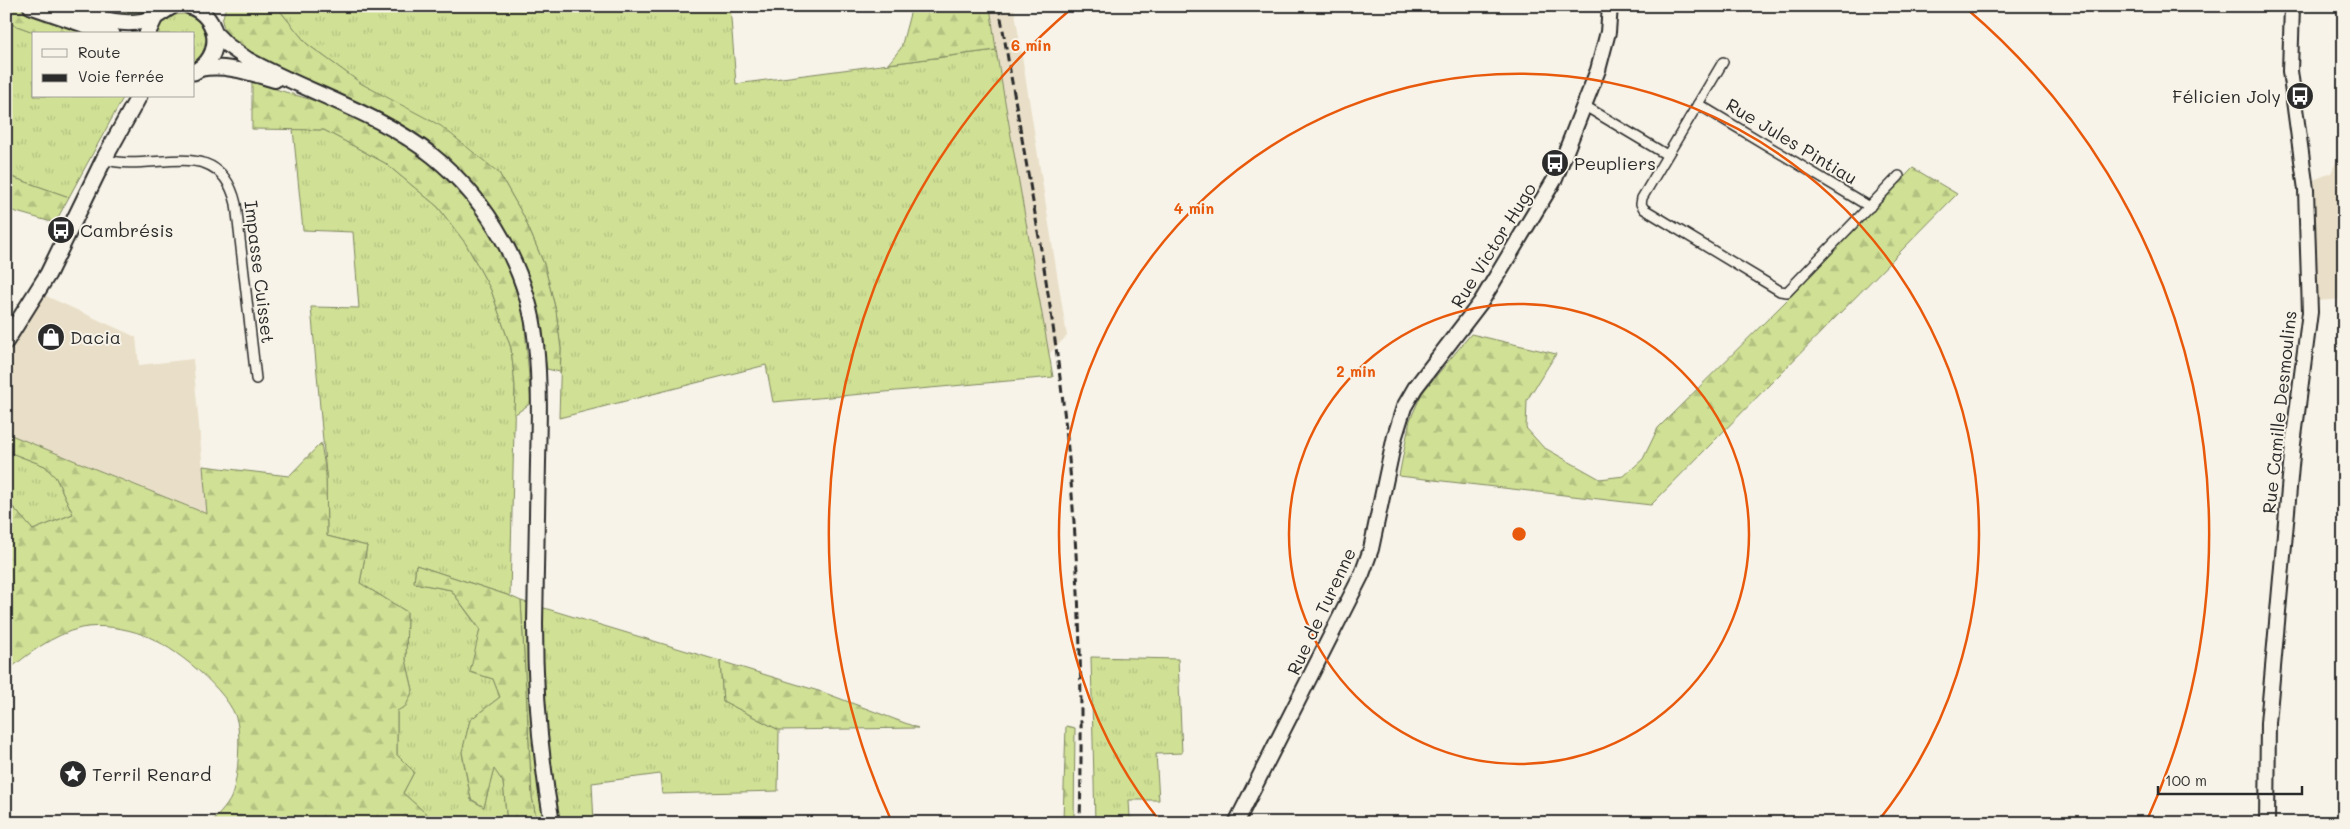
<svg xmlns="http://www.w3.org/2000/svg" width="2350" height="829" viewBox="0 0 2350 829" font-family="Mali,sans-serif">
	<defs>
		<pattern id="grass-tufts" width="24" height="20" patternUnits="userSpaceOnUse" patternTransform="scale(1.25)"><rect width="24" height="20" fill="#d0e195"/><path d="M3 7l-1-3M5 7V3M7 7l1-3M15 17l-1-3M17 17v-4M19 17l1-3" fill="none" stroke="#b3c181"/></pattern>
		<pattern id="forest-firs" width="22" height="20" patternUnits="userSpaceOnUse" patternTransform="scale(1.25)"><rect width="22" height="20" fill="#d0e195"/><path d="M5 1l3.5 6h-7zM16 11l3.5 6h-7z" fill="#b3c181"/></pattern>
	</defs>
	<rect width="100%" height="100%" fill="#f7f3e8"/>
	<filter id="ink" filterUnits="userSpaceOnUse"><feTurbulence type="fractalNoise" baseFrequency=".02" numOctaves="2"/><feDisplacementMap in="SourceGraphic" scale="10" xChannelSelector="R" yChannelSelector="G"/><feConvolveMatrix kernelMatrix="1 2 1 2 8 2 1 2 1" color-interpolation-filters="sRGB"/></filter>
	<g filter="url(#ink)">
		<g fill="#e9dfc8">
			<polygon points="988,6 1014,6 1067,336 1047,356"/>
			<polygon points="2344,146 2344,299 2317,301 2308,182 2331,173"/>
			<polygon points="44,295 136,337 139,365 193,359 207,514 6,433 6,353"/>
		</g>
		<g fill="url(#grass-tufts)" stroke="#7e8660">
			<polygon points="276,6 730,6 736,84 996,50 1053,377 773,402 766,365 559,418 561,349 556,311 544,264 523,215 499,173 362,84 307,44"/>
			<path d="M184 14C208 20 213 47 194 62V34H156C160 21 170 14 184 14Z"/>
			<polygon points="6,22 39,34 34,34 34,96 124,96 69,197 6,175"/>
			<polygon points="293,129 324,130 385,163 438,207 466,244 491,290 511,348 515,386 510,596 416,565 414,583 451,590 480,630 471,672 493,679 500,697 470,720 462,753 471,800 484,807 494,768 503,782 507,823 432,823 432,819 403,793 414,772 397,755 397,711 413,690 406,660 407,612 360,583 367,546 327,536 326,474 311,307 359,308 353,232 303,230"/>
			<polygon points="6,451 45,466 56,478 73,514 33,530 6,499"/>
			<polygon points="521,601 720,661 723,701 779,730 778,791 662,794 660,774 592,783 594,823 537,823 532,797"/>
			<polygon points="1091,657 1178,659 1182,753 1156,754 1159,800 1129,800 1130,818 1185,820 1185,823 1095,823"/>
		</g>
		<g fill="url(#forest-firs)" stroke="#7e8660">
			<polygon points="6,6 16,6 87,34 39,34 6,22"/>
			<polygon points="90,6 159,6 135,14"/>
			<polygon points="226,6 276,6 307,44 362,84 441,126 499,173 523,215 544,264 556,311 561,349 560,372 547,369 537,313 522,261 492,214 427,144 385,117 280,70 239,46 226,35 222,21"/>
			<polygon points="912,6 990,6 996,50 888,64 901,48"/>
			<polygon points="252,82 332,106 386,134 432,163 478,213 507,263 524,315 531,403 514,415 515,386 511,348 491,290 466,244 438,207 385,163 324,130 252,129"/>
			<polygon points="1913,168 1957,194 1651,505 1399,476 1410,420 1422,393 1471,334 1556,354 1527,400 1526,428 1543,447 1600,479 1624,476 1643,459 1658,428 1785,302"/>
			<polygon points="6,175 69,197 55,223 6,209"/>
			<path d="M6 433 207 514 203 466 289 476 321 443 326 474 327 536 367 546 360 583 407 612 406 660 413 690 406 706 397 711V755L414 772 403 793 432 819V823H211C219 814 230 804 233 792 238 776 241 737 237 721 230 691 172 645 144 635 125 628 100 624 81 628 52 635 28 654 6 672V499L33 530 73 514 56 478 45 466 6 451Z"/>
			<polygon points="416,565 510,596 521,601 532,797 537,823 507,823 503,782 494,769 484,807 471,799 462,752 470,720 500,697 493,679 470,672 480,629 451,590 414,583"/>
			<polygon points="720,661 825,693 918,728 779,730 723,701"/>
			<polygon points="1066,726 1075,728 1074,823 1032,823 1063,820"/>
		</g>
		<g fill="none" stroke-linecap="round" stroke-linejoin="round">
			<g stroke="#2b2b2b" stroke-width="12">
				<g id="street">
					<polyline points="1723,62 1642,198 1641,204 1644,209 1780,291 1787,292 1899,176"/>
					<polyline points="1698,104 1870,207"/>
					<polyline points="1585,106 1667,155"/>
					<path d="M104 159C151 175 219 131 236 204L256 379"/>
				</g>
			</g>
			<g stroke="#2b2b2b" stroke-width="18">
				<g id="secondary">
					<path d="M215 33 227 45 247 59C308 93 378 112 433 156 489 201 529 272 536 344 540 383 539 423 538 462 537 516 536 569 535 623 535 690 540 757 552 823"/>
					<path d="M200 69C226 64 250 73 275 80"/>
					<polyline points="1236,823 1362,574 1371,549 1395,436 1404,407 1415,388 1481,302 1555,179 1598,70 1608,32 1610,6"/>
					<polyline points="2267,823 2268,723 2293,444 2310,312 2306,190 2290,71 2292,6"/>
				</g>
			</g>
			<g stroke="#2b2b2b" stroke-width="19">
				<g id="primary">
					<polyline points="31,6 112,34"/>
					<path d="M63 6C92 16 126 31 155 17"/>
					<path d="M190 6C221 17 224 58 194 72"/>
					<polyline points="147,34 155,17 172,6"/>
					<polyline points="6,341 48,274 104,159 139,96"/>
				</g>
			</g>
			<use href="#street" stroke="#f7f3e8" stroke-width="9"/>
			<use href="#secondary" stroke="#f7f3e8" stroke-width="14"/>
			<use href="#primary" stroke="#f7f3e8" stroke-width="15"/>
			<path stroke="#2b2b2b" stroke-width="3" stroke-dasharray="8 4" stroke-linecap="butt" d="M999 6C1024 157 1055 307 1069 459 1080 580 1083 702 1080 823"/>
		</g>
	</g>
	<g fill="none" stroke="#e8590c" stroke-width="2.5">
		<circle cx="1519" cy="534" r="230"/>
		<path d="M1159 820A460 460 0 1 1 1879 820"/>
		<path d="M891 820A690 690 0 0 1 1071 9M1967 9A690 690 0 0 1 2147 820"/>
	</g>
	<defs>
		<g id="bus-disc" transform="scale(1.4375)"><circle r="9.5" fill="#2b2b2b" stroke="#f7f3e8"/><path d="M-5-6H5V4H4V6H2V4H-2V6H-4V4H-5ZM-3.5-4V0h7V-4ZM-3.5 1.2v1.5H-2V1.2ZM2 1.2v1.5H3.5V1.2Z" fill="#fff"/></g>
		<g id="shop-disc" transform="scale(1.4375)"><circle r="9.5" fill="#2b2b2b" stroke="#f7f3e8"/><path d="M-5-2.5h2.3a2.7 3.5 0 0 1 5.4 0H5L5.5 6h-11ZM-1.5-2.5h3a1.5 2.3 0 0 0-3 0Z" fill="#fff"/></g>
		<g id="sight-disc" transform="scale(1.4375)"><circle r="9.5" fill="#2b2b2b" stroke="#f7f3e8"/><path d="M0-6L1.8-2.2L6-1.7L2.9 1.2L3.7 5.4L0 3.3L-3.7 5.4L-2.9 1.2L-6-1.7L-1.8-2.2Z" fill="#fff"/></g>
	</defs>
	<g fill-rule="evenodd">
		<use href="#bus-disc" x="2300" y="96"/>
		<use href="#bus-disc" x="1555" y="163"/>
		<use href="#bus-disc" x="61" y="230"/>
		<use href="#shop-disc" x="51" y="337"/>
		<use href="#sight-disc" x="73" y="774"/>
	</g>
	<g text-anchor="middle" dominant-baseline="central" stroke-width="4" stroke-linejoin="round" paint-order="stroke">
		<g font-size="18" fill="#2b2b2b" stroke="#f7f3e8" text-anchor="start">
			<text x="2281" y="96" text-anchor="end">Félicien Joly</text>
			<text x="1574" y="163">Peupliers</text>
			<text x="80" y="230">Cambrésis</text>
			<text x="70" y="337">Dacia</text>
			<text x="92" y="774">Terril Renard</text>
		</g>
		<g font-size="18" fill="#2b2b2b" stroke="#f7f3e8">
			<text transform="translate(1792 141) rotate(31)">Rue Jules Pintiau</text>
			<text transform="translate(1493 245) rotate(-58)">Rue Victor Hugo</text>
			<text transform="translate(260 272) rotate(83)">Impasse Cuisset</text>
			<text transform="translate(2279 412) rotate(-84)">Rue Camille Desmoulins</text>
			<text transform="translate(1321 611) rotate(-65)">Rue de Turenne</text>
		</g>
	</g>
	<circle cx="1519" cy="534" r="8" fill="#e8590c" stroke="#f7f3e8" stroke-width="2.5"/>
	<g font-size="15" text-anchor="middle" font-weight="bold" fill="#e8590c" stroke="#f7f3e8" stroke-width="4" stroke-linejoin="round" paint-order="stroke">
		<text x="1031" y="51">6 min</text>
		<text x="1194" y="214">4 min</text>
		<text x="1356" y="377">2 min</text>
	</g>
	<rect width="2350" height="829" fill="none" stroke="#f7f3e8" stroke-width="25"/>
	<rect x="12" y="12" width="2325" height="804" fill="none" stroke="#2b2b2b" stroke-width="2" filter="url(#ink)"/>
	<rect x="32" y="32" width="162" height="65" fill="#f7f3e8" stroke="#a5a39c"/>
	<rect x="42" y="49" width="25" height="8" fill="#f7f3e8" stroke="#a5a39c"/>
	<text x="78" y="58" font-size="15" fill="#2b2b2b">Route</text>
	<rect x="42" y="74" width="25" height="8" fill="#2b2b2b" stroke="#a5a39c"/>
	<text x="78" y="82" font-size="15" fill="#2b2b2b">Voie ferrée</text>
	<path d="M2158 786v8h144v-8" fill="none" stroke="#2b2b2b" stroke-width="2.5"/>
	<text x="2165" y="786" font-size="15" fill="#2b2b2b" stroke="#f7f3e8" stroke-width="4" paint-order="stroke">100 m</text>
</svg>
